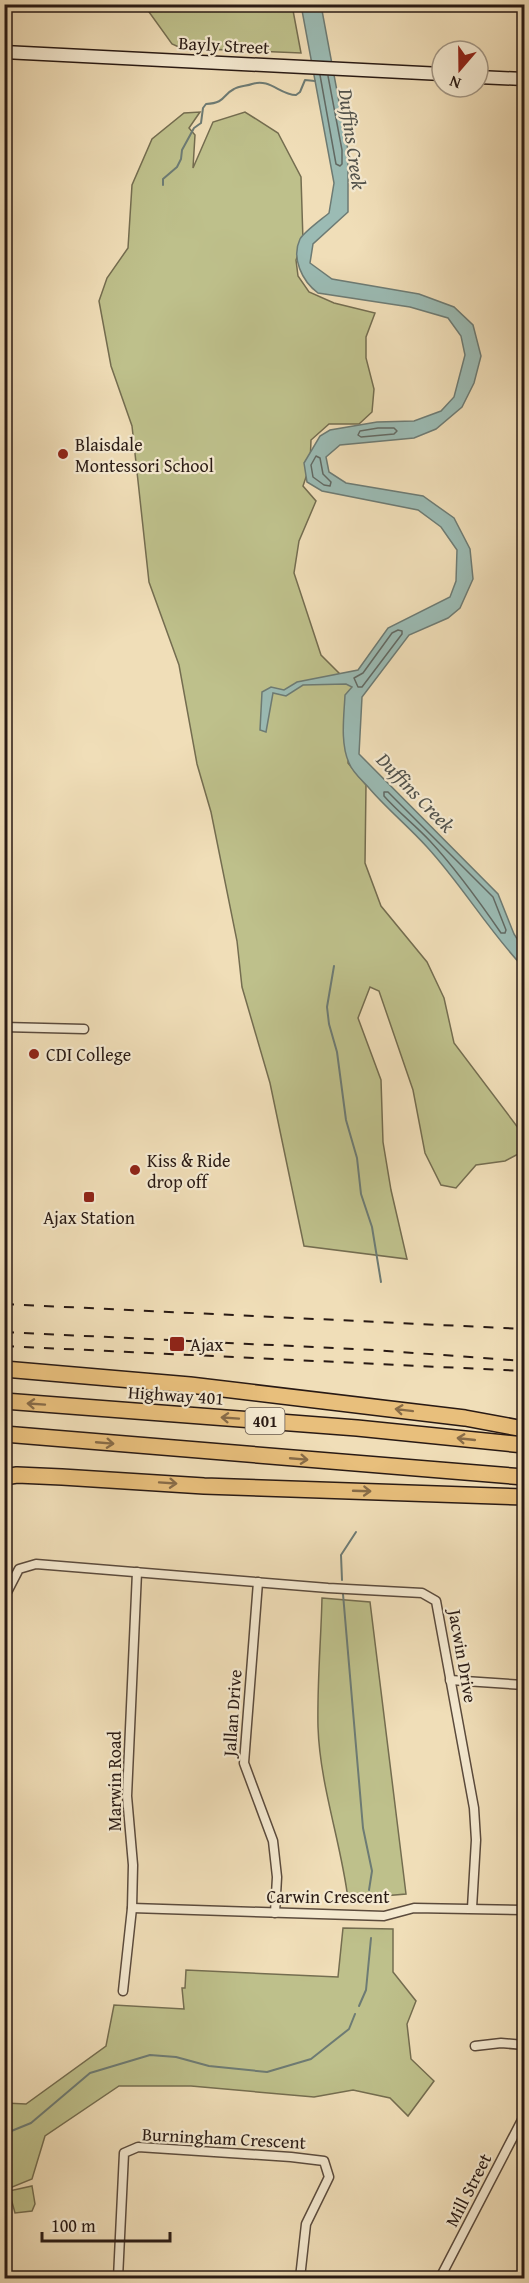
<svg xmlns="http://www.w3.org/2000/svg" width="529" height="2283" viewBox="0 0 529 2283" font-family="'Gentium Book Plus',serif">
	<rect width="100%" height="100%" fill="#f0deb8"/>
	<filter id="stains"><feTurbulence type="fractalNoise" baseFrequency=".00333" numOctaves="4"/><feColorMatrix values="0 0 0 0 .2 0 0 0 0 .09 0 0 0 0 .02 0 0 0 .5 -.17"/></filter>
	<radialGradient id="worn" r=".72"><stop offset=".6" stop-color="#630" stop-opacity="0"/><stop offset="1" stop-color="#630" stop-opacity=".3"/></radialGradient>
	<g fill="#bec08b" stroke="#746d50" stroke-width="1.5">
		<polygon points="144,5 292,5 301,53 181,48 172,44"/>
		<polygon points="200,112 189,128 195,135 193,168 213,122 245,112 278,133 301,177 303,241 296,260 298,276 309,292 334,303 375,313 366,337 366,358 374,389 372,412 359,424 329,424 311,440 310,465 303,486 316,501 299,541 294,573 321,655 354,688 348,763 366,785 365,863 381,906 427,962 444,998 454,1043 522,1133 524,1151 505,1161 476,1165 456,1188 441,1185 425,1153 413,1090 379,991 370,987 358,1018 381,1080 383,1142 391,1190 407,1259 304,1246 270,1083 242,987 237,941 211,812 197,764 179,665 149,582 132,426 111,366 99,301 107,278 128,248 132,185 152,139 184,113"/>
		<path d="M322 1598 370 1602 406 1894 348 1899C341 1842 320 1786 318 1727 317 1684 321 1641 322 1598Z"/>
		<polygon points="343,1928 393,1929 393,1972 416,2001 407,2024 411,2059 434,2081 408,2116 390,2098 353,2090 314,2097 191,2086 119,2086 45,2136 32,2179 5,2190 5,2103 26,2104 106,2046 114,2005 184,2009 182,1988 185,1988 186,1970 338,1977"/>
		<polygon points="32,2186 35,2204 32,2211 15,2213 9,2191"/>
	</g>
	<path fill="#9bbbb4" stroke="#6d7b74" stroke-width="1.5" d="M301 5H321L348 150V212L313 244 310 263 332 279 419 294 454 307 473 325 481 356 474 383 462 407 436 429 414 438 340 445 326 457 329 472 346 483 423 496 454 518 470 549 473 579 460 608 448 618 409 635 362 697 359 754 498 894 514 934 524 950V968C488 930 462 885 427 847 408 826 387 809 369 788 362 780 353 773 349 763 340 743 344 716 345 695L352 687 346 684 303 685 286 696 273 693 266 732 260 730 262 692 271 687 284 690 297 682 358 670 388 628 450 597 456 581 457 550 441 527 418 510 322 491 307 482 304 463 320 436 330 430 377 422 414 421 441 411 454 397 465 355 461 336 448 318 410 307 318 293C302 281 291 258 300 239 304 232 322 219 329 213L334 183Z"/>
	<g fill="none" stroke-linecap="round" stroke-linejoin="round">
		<g stroke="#626a64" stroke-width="1.5">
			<polyline points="320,75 336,164 340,166 342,164 342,150 328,76"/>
			<polygon points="378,428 394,428 397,431 394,434 361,437 358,435 360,431"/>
			<polygon points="316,456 320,458 323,474 331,482 330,486 324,485 313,477 311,465"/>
			<polygon points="398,630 402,631 402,634 362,687 358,687 354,678 363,673 392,633"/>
			<path d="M384 792H388L493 897 506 930 505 933H501C479 901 457 870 430 841 415 825 398 812 384 796Z"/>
		</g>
		<g stroke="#6d7b74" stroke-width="2">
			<path d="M163 185V179L177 167 181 159 182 150 194 128 201 123 203 108 206 104C226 103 222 95 234 89 239 86 247 86 252 84 270 78 280 95 296 95L300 92 305 80 315 81"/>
			<polyline points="334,966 327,1007 329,1024 337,1052 346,1120 357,1158 361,1194 372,1227 381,1282"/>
			<polyline points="342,1580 341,1555 356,1532"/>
			<polyline points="343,1594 363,1828 372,1871 369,1890"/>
			<polyline points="359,2006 366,1990 371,1938"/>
			<polyline points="4,2134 31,2123 90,2073 150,2055 176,2057 209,2066 267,2072 311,2059 349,2029 355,2014"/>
		</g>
		<g stroke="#5b4b3d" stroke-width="11">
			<g id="street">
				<polyline points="4,1027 84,1029"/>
				<polyline points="258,1582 244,1763 273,1841 277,1877 275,1913"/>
				<polyline points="4,1598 19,1569 36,1564 328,1588 422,1593 436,1601 474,1808 476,1840 472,1908"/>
				<polyline points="450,1680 524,1685"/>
				<polyline points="132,1908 384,1916 414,1908 524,1910"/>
				<polyline points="123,1991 132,1908 133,1865 127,1796 137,1572"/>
				<polyline points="475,2046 501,2043 524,2045"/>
				<polyline points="4,2273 7,2278"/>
				<polyline points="118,2278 124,2153 138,2147 291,2157 324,2161 329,2177 306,2224 300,2278"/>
				<polyline points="440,2278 524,2116"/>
			</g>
		</g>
		<g stroke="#291a14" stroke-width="15">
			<g id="secondary">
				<polyline points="4,52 442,74"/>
				<polyline points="478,77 524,79"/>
			</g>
		</g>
		<g stroke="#291a14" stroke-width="18">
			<g id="highway">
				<polyline points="4,1369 190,1385 465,1418 524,1429"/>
				<polyline points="4,1401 357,1428 524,1445"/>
				<polyline points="4,1434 524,1477"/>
				<polyline points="4,1477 17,1475 62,1477 204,1486 524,1497"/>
			</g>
		</g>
		<use href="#street" stroke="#f5ead1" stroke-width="8"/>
		<use href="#secondary" stroke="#f5ead1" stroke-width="12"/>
		<use href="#highway" stroke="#e8bf7c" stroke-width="15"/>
		<g stroke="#291a14" stroke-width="2" stroke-dasharray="10 10" stroke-linecap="butt">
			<polyline points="4,1304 524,1329"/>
			<polyline points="4,1332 374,1350 524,1361"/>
			<polyline points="4,1346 524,1371"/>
		</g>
	</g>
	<defs><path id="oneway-shaft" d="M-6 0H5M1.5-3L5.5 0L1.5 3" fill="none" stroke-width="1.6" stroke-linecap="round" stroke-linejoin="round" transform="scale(1.5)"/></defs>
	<g stroke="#886c48">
		<use href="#oneway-shaft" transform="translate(36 1404) rotate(-176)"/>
		<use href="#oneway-shaft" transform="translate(404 1410) rotate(-173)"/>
		<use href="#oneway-shaft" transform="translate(230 1418) rotate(-176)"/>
		<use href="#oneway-shaft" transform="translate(466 1439) rotate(-174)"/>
		<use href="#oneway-shaft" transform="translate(105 1443) rotate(5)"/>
		<use href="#oneway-shaft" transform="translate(299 1459) rotate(5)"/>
		<use href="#oneway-shaft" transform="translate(168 1483) rotate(4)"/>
		<use href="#oneway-shaft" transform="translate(362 1491) rotate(2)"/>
	</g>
	<g fill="#8f2418" stroke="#f5ead1" stroke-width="2">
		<circle cx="63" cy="454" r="6"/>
		<circle cx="34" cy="1054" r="6"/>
		<circle cx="135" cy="1170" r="6"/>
		<rect x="83" y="1191" width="12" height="12" rx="3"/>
		<rect x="169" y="1336" width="16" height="16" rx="3"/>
	</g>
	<g text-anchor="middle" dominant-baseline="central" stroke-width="4.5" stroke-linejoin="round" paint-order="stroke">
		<rect fill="#f5ead1" stroke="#66584d" stroke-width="1.5" x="245.5" y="1408" width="39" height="26" rx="4.5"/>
		<g font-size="16" font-weight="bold" fill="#291a14">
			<text x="265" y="1421">401</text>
		</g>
		<g font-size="18" fill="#291a14" stroke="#f5ead1">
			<text transform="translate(224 45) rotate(3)">Bayly Street</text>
			<text transform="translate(176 1395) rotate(4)">Highway 401</text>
			<text transform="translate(463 1656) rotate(80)">Jacwin Drive</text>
			<text transform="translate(232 1713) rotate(-86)">Jallan Drive</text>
			<text transform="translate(114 1781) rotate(-90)">Marwin Road</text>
			<text x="328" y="1896">Carwin Crescent</text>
			<text transform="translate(224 2138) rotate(3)">Burningham Crescent</text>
			<text transform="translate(468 2190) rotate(-63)">Mill Street</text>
		</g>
		<g font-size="18" fill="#291a14" stroke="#f5ead1" text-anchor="start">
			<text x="75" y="444">Blaisdale<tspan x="75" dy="21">Montessori School</tspan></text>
			<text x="46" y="1054">CDI College</text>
			<text x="147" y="1160">Kiss &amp; Ride<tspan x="147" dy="21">drop off</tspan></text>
			<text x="89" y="1217" text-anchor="middle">Ajax Station</text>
			<text x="190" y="1344">Ajax</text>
		</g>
		<g font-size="20" font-style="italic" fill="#51524c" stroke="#f5ead1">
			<text transform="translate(353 139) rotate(82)">Duffins Creek</text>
			<text transform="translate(416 792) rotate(46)">Duffins Creek</text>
		</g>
	</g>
	<rect width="529" height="2283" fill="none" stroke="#f0deb8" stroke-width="24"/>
	<rect x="6" y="6" width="517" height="2271" fill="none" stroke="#291a14" stroke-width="3"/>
	<rect x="12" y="12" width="505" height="2259" fill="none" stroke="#291a14" stroke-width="1.5"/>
	<g transform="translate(460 69) rotate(200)"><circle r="28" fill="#f5ead1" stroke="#a39785" stroke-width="1.5"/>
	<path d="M0-4.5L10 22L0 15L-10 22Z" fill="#8f2418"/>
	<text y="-9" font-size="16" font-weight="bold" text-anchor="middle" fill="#291a14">N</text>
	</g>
	<path d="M42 2232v9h128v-9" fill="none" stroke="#291a14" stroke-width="3"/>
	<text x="51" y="2232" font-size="18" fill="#291a14" stroke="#f5ead1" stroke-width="4.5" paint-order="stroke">100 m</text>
	<rect width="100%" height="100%" filter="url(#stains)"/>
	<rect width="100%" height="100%" fill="url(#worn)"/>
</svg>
